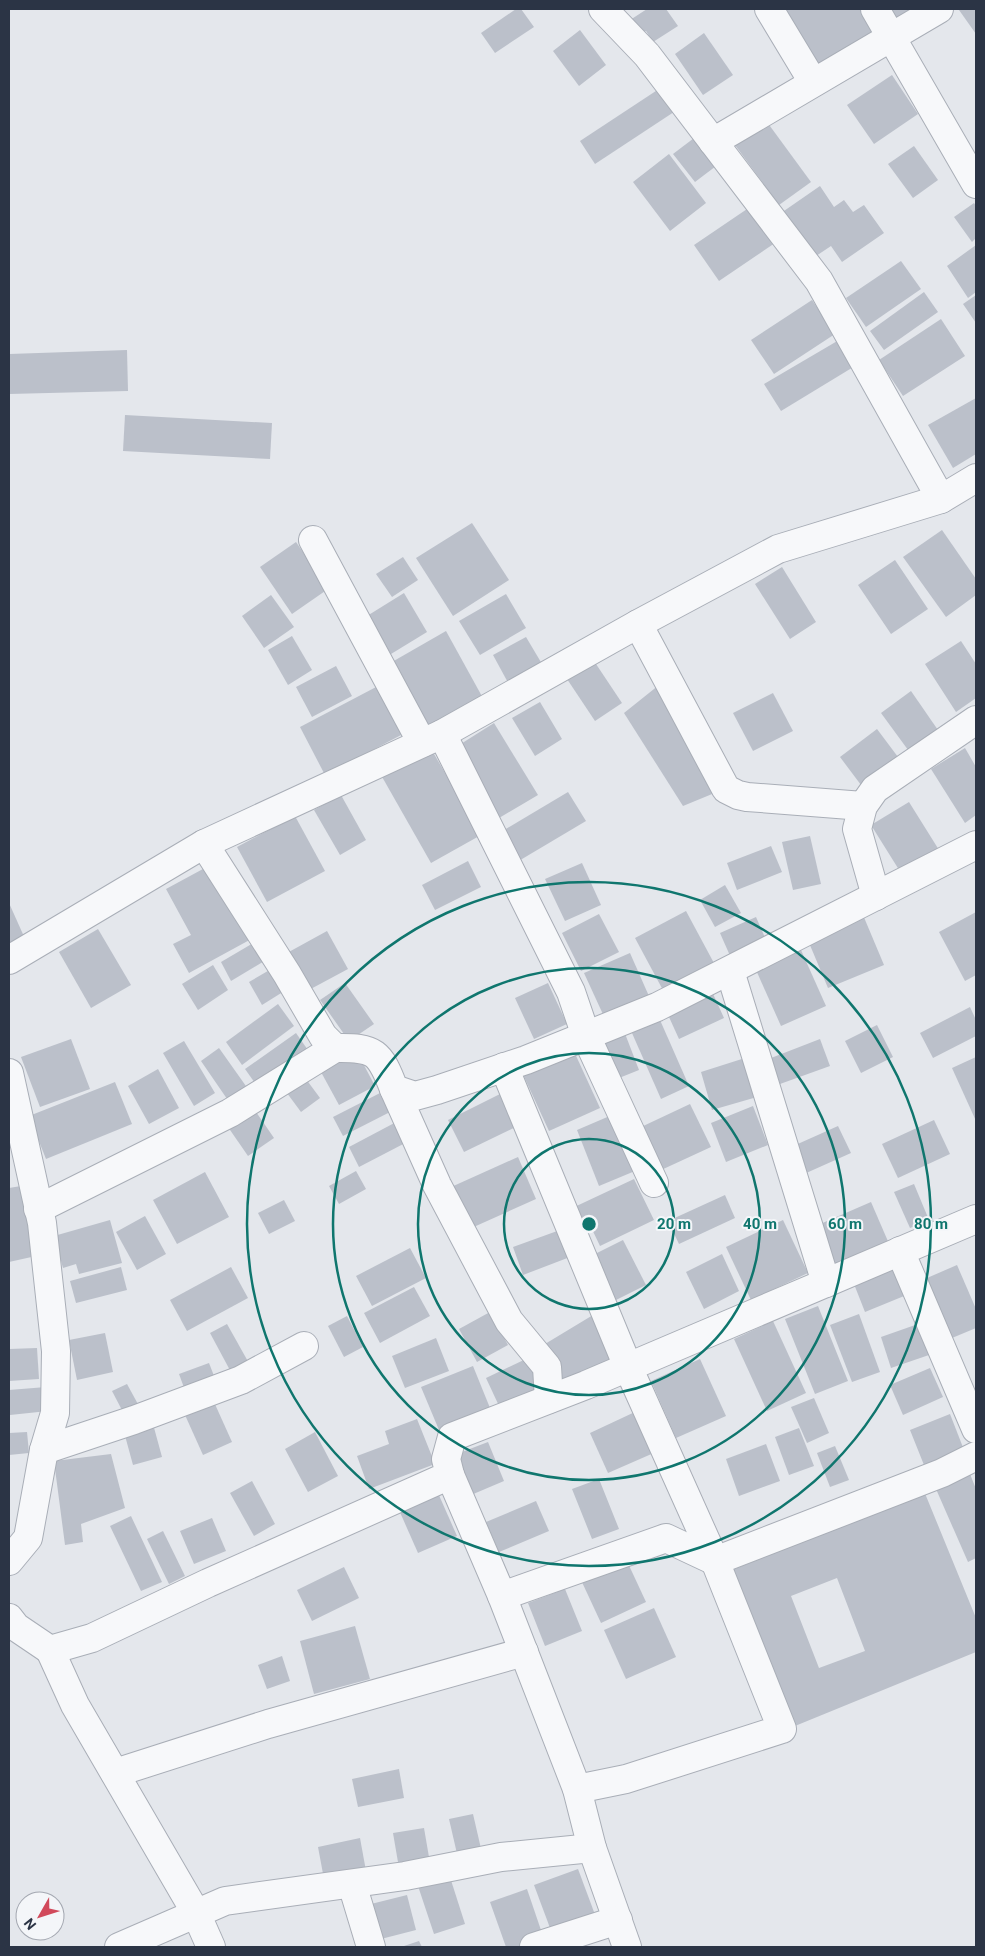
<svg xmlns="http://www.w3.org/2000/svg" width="985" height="1956" viewBox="0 0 985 1956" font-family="Roboto,sans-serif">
	<rect width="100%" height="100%" fill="#e4e7ec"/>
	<g fill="#bbc0ca" fill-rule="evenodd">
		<polygon points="516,9 521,9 534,27 495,53 481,33"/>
		<polygon points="647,9 666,9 678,26 653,42 646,31 641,34 627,22"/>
		<polygon points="777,9 865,9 879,31 815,71"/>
		<polygon points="891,9 933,9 902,28"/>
		<polygon points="960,9 976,9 976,34 959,10"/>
		<polygon points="580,30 606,65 579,86 553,51"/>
		<polygon points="704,33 733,75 703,95 675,54"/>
		<polygon points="892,75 918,114 874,144 847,105"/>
		<polygon points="665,85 680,108 595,164 580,141"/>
		<polygon points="767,122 811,182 779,205 735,145"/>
		<polygon points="698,135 720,163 695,182 673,154"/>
		<polygon points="914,146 938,180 913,198 888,164"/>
		<polygon points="669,154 706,203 670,231 633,182"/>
		<polygon points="820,186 834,207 844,200 853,212 864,205 884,233 842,262 831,246 813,258 781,213"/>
		<polygon points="974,203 976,206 976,238 972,242 954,217"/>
		<polygon points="750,207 775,243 719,281 694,245"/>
		<polygon points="976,245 976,292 968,298 947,266"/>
		<polygon points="901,261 921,289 866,327 846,298"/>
		<polygon points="924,292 938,312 884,350 870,331"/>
		<polygon points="976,295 976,323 963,304"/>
		<polygon points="812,300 835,334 774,374 751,340"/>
		<polygon points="941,319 965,356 903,396 879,360"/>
		<polygon points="839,340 855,366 781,411 764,384"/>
		<polygon points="127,350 128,391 9,394 9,354"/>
		<polygon points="976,398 976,454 953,468 928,425"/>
		<polygon points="125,415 272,423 270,459 123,451"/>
		<polygon points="472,523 509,580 453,616 416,558"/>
		<polygon points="942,530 976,579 976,595 946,617 903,557"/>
		<polygon points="296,542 328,589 292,614 260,567"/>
		<polygon points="403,557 418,580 392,597 376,574"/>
		<polygon points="895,560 928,609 891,634 858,585"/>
		<polygon points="782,567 816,622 790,639 755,584"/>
		<polygon points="404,593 427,632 391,654 367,616"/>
		<polygon points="506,594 526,628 480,655 459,621"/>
		<polygon points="271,595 294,627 264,648 242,616"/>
		<polygon points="446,631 484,700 430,730 392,662"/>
		<polygon points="292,636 312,670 288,685 268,650"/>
		<polygon points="526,637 545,669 511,688 493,655"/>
		<polygon points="961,641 976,664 976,698 956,712 925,664"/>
		<polygon points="594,661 622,703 595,721 567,679"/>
		<polygon points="336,666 352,696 312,717 296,687"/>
		<polygon points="659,685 717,792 683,806 624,713"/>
		<polygon points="378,686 403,734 325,775 300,727"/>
		<polygon points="911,691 940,733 911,754 881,713"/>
		<polygon points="773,693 793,731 753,751 733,713"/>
		<polygon points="540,702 562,739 535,756 512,718"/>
		<polygon points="494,723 538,795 499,818 456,747"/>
		<polygon points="877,729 901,761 864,789 840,757"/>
		<polygon points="430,747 481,835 431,863 381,775"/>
		<polygon points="965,748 976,767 976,815 965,823 931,769"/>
		<polygon points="568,792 586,821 517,862 499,833"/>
		<polygon points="341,795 366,840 340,855 314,810"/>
		<polygon points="909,802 939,850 901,873 871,825"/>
		<polygon points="295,816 325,871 267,902 237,847"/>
		<polygon points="810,836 821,884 793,890 782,842"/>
		<polygon points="771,846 782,872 737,890 727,863"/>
		<polygon points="468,861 481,887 435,910 422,885"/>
		<polygon points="214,863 255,937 189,973 173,944 191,935 166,889"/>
		<polygon points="582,863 601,905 565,921 545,879"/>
		<polygon points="725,885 741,913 715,927 700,900"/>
		<polygon points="9,903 26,941 9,949"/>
		<polygon points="686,911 715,965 664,992 635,938"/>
		<polygon points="976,912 976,975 965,981 939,932"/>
		<polygon points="599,914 619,952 581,971 562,933"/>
		<polygon points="863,915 884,965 828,988 807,938"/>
		<polygon points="756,917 767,942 731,958 720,933"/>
		<polygon points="98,929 131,985 91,1008 59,952"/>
		<polygon points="327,931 348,969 307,991 287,953"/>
		<polygon points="255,942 266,960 231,981 221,962"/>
		<polygon points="801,950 826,1006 781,1026 756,970"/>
		<polygon points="630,953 652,1003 607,1023 584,973"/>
		<polygon points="213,965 228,990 198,1010 182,984"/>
		<polygon points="273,968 286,990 262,1005 249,982"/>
		<polygon points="345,983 374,1024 349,1041 320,1000"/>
		<polygon points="548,983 567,1024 534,1039 515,998"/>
		<polygon points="709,985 724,1018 679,1039 664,1006"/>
		<polygon points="278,1004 294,1026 242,1065 226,1042"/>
		<polygon points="970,1007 976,1020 976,1036 933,1058 920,1033"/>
		<polygon points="660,1020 689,1086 661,1099 632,1033"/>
		<polygon points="877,1025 893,1057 861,1073 845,1041"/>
		<polygon points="624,1031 639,1070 614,1080 598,1041"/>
		<polygon points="296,1033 310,1053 260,1090 245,1069"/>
		<polygon points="71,1039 90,1089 40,1107 21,1057"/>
		<polygon points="820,1039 830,1066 780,1084 771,1058"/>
		<polygon points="184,1041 215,1093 194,1106 163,1053"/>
		<polygon points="572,1047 600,1108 549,1131 521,1070"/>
		<polygon points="219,1048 253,1096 234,1109 201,1061"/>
		<polygon points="357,1052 375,1086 339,1105 321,1072"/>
		<polygon points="976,1057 976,1121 952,1068"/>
		<polygon points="745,1058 757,1097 712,1110 701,1072"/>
		<polygon points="158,1069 179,1108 149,1124 128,1086"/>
		<polygon points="303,1075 320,1098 301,1112 284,1089"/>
		<polygon points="115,1082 132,1124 46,1159 29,1116"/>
		<polygon points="382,1092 392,1111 343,1136 333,1117"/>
		<polygon points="504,1092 520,1125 464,1152 448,1120"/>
		<polygon points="690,1104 711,1147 659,1171 639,1128"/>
		<polygon points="753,1106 768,1145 726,1162 711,1123"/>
		<polygon points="254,1109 274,1138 248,1156 228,1127"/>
		<polygon points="612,1115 635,1171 599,1186 577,1130"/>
		<polygon points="400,1120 411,1140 359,1167 349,1147"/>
		<polygon points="934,1120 950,1154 898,1178 882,1144"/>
		<polygon points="838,1126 851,1153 804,1174 791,1147"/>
		<polygon points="518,1157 536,1199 467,1230 449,1188"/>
		<polygon points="356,1171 366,1189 339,1204 329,1186"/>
		<polygon points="205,1172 229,1217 177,1244 153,1200"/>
		<polygon points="634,1179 654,1220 600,1246 590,1225 578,1231 568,1210"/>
		<polygon points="914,1184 929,1220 910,1228 894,1192"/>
		<polygon points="21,1186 36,1256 9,1262 9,1188"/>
		<polygon points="725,1195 735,1218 679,1244 668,1221"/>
		<polygon points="284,1200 295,1221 269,1234 258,1213"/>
		<polygon points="871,1202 890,1246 829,1271 811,1228"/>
		<polygon points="145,1216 166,1254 137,1270 116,1232"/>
		<polygon points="110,1220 122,1263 79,1274 76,1264 63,1268 54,1236"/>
		<polygon points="783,1220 808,1273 751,1300 726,1247"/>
		<polygon points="560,1230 570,1257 523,1275 513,1247"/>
		<polygon points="623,1240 646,1285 612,1302 589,1257"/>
		<polygon points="410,1248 426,1278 372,1306 356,1276"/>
		<polygon points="722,1254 739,1291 704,1309 686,1272"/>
		<polygon points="896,1262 909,1294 865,1312 852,1279"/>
		<polygon points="957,1265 976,1309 976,1328 952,1338 927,1278"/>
		<polygon points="121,1267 127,1290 76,1303 70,1281"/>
		<polygon points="231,1267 248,1298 187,1331 170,1300"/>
		<polygon points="414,1287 430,1316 380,1343 364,1313"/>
		<polygon points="818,1306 848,1381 815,1394 785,1319"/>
		<polygon points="490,1312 508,1345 477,1362 459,1329"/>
		<polygon points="859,1314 880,1372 852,1382 830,1325"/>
		<polygon points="593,1315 601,1338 617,1361 565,1388 545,1344"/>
		<polygon points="347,1316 363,1347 344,1357 328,1326"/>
		<polygon points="773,1321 806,1393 767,1411 734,1339"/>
		<polygon points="227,1324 250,1365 232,1374 210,1333"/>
		<polygon points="918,1324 929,1355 891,1368 881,1337"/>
		<polygon points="105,1333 113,1372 77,1380 69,1340"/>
		<polygon points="436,1338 449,1371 405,1388 392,1356"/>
		<polygon points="37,1348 39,1379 9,1381 9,1349"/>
		<polygon points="528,1358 542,1389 500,1408 486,1378"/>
		<polygon points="700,1359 726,1416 676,1438 651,1381"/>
		<polygon points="209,1363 216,1381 186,1393 179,1374"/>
		<polygon points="473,1366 490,1408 439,1430 421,1387"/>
		<polygon points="930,1368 943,1397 903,1415 890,1385"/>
		<polygon points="127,1384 139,1406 124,1414 112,1391"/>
		<polygon points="46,1387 48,1411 10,1415 9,1390"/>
		<polygon points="814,1398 829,1433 807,1443 791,1407"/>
		<polygon points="214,1402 232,1442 203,1455 185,1415"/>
		<polygon points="637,1411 656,1452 608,1473 590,1433"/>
		<polygon points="950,1414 964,1450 924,1465 910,1430"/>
		<polygon points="417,1419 435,1464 369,1489 357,1456 389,1444 385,1431"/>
		<polygon points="153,1424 162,1457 133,1465 124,1432"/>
		<polygon points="799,1428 814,1466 789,1475 775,1437"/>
		<polygon points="27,1432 29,1453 9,1455 9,1433"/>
		<polygon points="315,1432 338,1476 308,1492 285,1449"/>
		<polygon points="488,1442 504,1481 471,1495 454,1455"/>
		<polygon points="766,1444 780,1481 739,1496 726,1459"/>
		<polygon points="835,1446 849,1480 830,1487 817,1453"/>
		<polygon points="111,1454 125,1508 81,1524 83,1542 65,1545 54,1461"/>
		<polygon points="970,1474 976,1489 976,1558 968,1562 936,1489"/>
		<polygon points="599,1479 619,1529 592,1539 572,1489"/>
		<polygon points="252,1481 275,1524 254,1536 230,1493"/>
		<path d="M924 1491 976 1618V1652L795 1726 730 1571ZM837 1578 865 1651 819 1668 791 1596Z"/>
		<polygon points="438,1493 457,1536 418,1553 399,1510"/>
		<polygon points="536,1501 549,1531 499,1552 486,1522"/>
		<polygon points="131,1516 162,1582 141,1591 110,1526"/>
		<polygon points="212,1518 226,1551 194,1564 180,1531"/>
		<polygon points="163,1531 185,1576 169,1584 147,1539"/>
		<polygon points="626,1559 646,1602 601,1623 581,1580"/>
		<polygon points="344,1567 359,1598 312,1621 297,1590"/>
		<polygon points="565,1589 582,1631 545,1646 528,1603"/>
		<polygon points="654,1608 676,1657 626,1679 604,1630"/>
		<polygon points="355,1626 370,1679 314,1694 300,1641"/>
		<polygon points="282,1656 290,1681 267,1689 258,1665"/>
		<polygon points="399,1769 404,1798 358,1807 352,1779"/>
		<polygon points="473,1814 482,1853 458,1858 449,1819"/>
		<polygon points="424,1828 430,1863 399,1868 393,1833"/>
		<polygon points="360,1838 366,1871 324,1879 318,1847"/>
		<polygon points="578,1869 597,1920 553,1936 534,1885"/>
		<polygon points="449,1874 465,1924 434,1934 417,1883"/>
		<polygon points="527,1889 544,1939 518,1947 506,1947 490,1902"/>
		<polygon points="407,1895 416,1930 381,1939 371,1904"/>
		<polygon points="419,1941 422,1947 401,1947"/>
	</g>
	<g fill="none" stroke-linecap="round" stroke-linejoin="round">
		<g stroke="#a9aeb7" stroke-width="30">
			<g id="minor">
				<polyline points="603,9 647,55 819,281 941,499"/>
				<polyline points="769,9 813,82"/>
				<polyline points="875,9 976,184"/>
				<polyline points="713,142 939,9"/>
				<polyline points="313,540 422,743"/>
				<polyline points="638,624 726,789 738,795 747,797 863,806"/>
				<polyline points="442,734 571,992 586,1036 654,1183"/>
				<path d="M204 844 287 974 323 1036 335 1048C375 1047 380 1052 394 1089L415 1096 437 1090 526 1060 657 1007 976 845"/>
				<polyline points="876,896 857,829 863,806 875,789 976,720"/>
				<polyline points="9,960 204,844 442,734 638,624 778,549 941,499 976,478"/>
				<polyline points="730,971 826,1283"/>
				<polyline points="504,1067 628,1367 715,1561 782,1729 626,1779 577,1789"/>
				<polyline points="9,1073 42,1223 56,1351 55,1413 44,1450 28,1538 9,1561"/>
				<polyline points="394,1089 437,1185 509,1321 547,1367 549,1399"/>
				<polyline points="38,1209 230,1113 335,1048"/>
				<polyline points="900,1251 976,1429"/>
				<polyline points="44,1450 134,1420 241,1380 304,1346"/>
				<polyline points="450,1475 502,1596 577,1789 592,1848 627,1947"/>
				<polyline points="502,1596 666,1538 715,1561 942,1473 976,1456"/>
				<polyline points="9,1618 16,1627 50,1650 92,1638 208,1583 450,1475 446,1459 452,1437 586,1385 976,1219"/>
				<polyline points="50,1650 75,1705 196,1913 211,1947"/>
				<polyline points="115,1773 268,1724 524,1652"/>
				<polyline points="352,1884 371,1947"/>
				<polyline points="119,1947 225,1901 405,1876 501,1857 592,1848"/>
				<polyline points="534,1947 618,1920"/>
			</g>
		</g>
		<use href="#minor" stroke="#f7f8fa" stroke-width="28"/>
	</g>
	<g fill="none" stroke="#0f766e" stroke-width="2.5">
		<circle cx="589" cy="1224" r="85"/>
		<circle cx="589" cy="1224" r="171"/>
		<circle cx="589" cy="1224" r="256"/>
		<circle cx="589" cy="1224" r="342"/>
	</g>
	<circle cx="589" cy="1224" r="8" fill="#0f766e" stroke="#f4f6f9" stroke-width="2.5"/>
	<g font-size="15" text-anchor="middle" font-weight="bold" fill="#0f766e" stroke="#f4f6f9" stroke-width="4" stroke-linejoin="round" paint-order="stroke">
		<text x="674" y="1229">20 m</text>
		<text x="760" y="1229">40 m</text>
		<text x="845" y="1229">60 m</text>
		<text x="931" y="1229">80 m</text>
	</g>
	<rect width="985" height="1956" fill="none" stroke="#2b3445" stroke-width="20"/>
	<g transform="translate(40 1916) rotate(231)"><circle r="24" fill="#f4f6f9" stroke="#a4a8b1"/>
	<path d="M0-4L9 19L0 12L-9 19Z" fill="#d1495b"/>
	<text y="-8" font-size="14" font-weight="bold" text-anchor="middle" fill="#2b3445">N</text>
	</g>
</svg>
